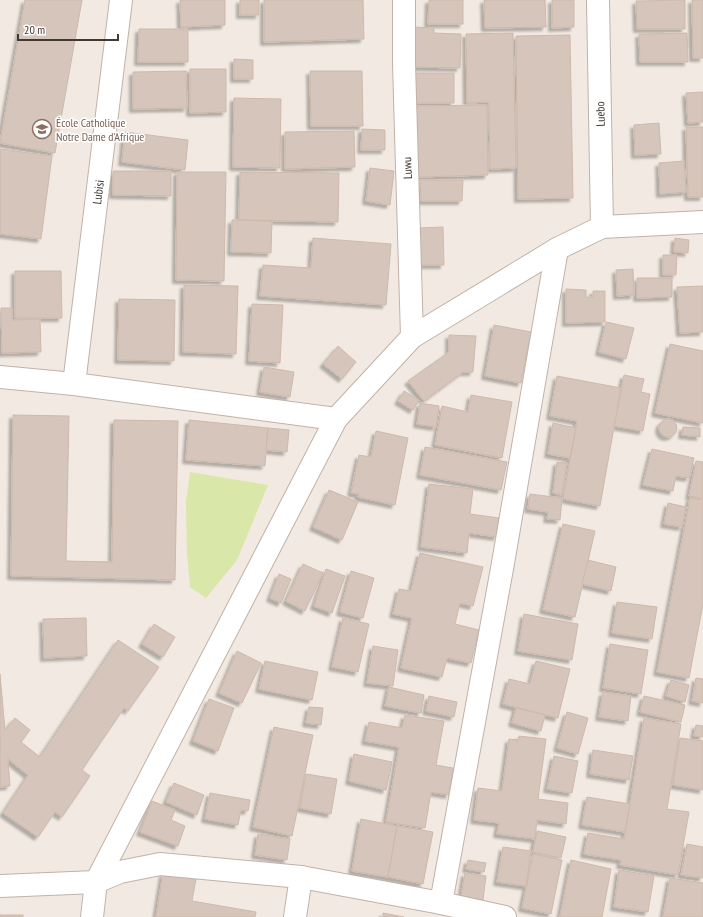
<svg xmlns="http://www.w3.org/2000/svg" width="703" height="917" viewBox="0 0 703 917" font-family="'PT Sans Narrow',sans-serif">
	<defs>
		<filter id="shadow"><feDropShadow dx="-3.5" dy="3.5" stdDeviation="1" flood-color="#0004"/></filter>
	</defs>
	<rect width="100%" height="100%" fill="#f2eae2"/>
	<polygon fill="#d9e7a9" points="190,472 268,485 237,560 206,598 190,587 187,553 186,502"/>
	<g fill="#d6c5ba" stroke="#ceb9ab" filter="url(#shadow)">
		<polygon points="25,0 82,0 55,153 0,143"/>
		<polygon points="180,0 225,0 225,25 181,27"/>
		<rect x="240" y="0" width="19" height="15"/>
		<polygon points="264,0 363,0 364,39 264,42"/>
		<polygon points="429,0 463,0 463,24 428,24"/>
		<polygon points="484,0 545,0 546,27 485,28"/>
		<polygon points="552,0 574,0 574,27 552,28"/>
		<polygon points="685,0 685,29 637,29 636,1"/>
		<polygon points="692,0 703,0 703,58 693,58"/>
		<polygon points="414,27 434,28 434,33 461,34 460,68 414,67"/>
		<polygon points="139,29 188,29 188,62 138,62"/>
		<polygon points="513,33 516,168 490,169 489,102 467,103 466,34"/>
		<polygon points="687,33 688,62 640,62 639,34"/>
		<polygon points="570,35 573,198 518,199 516,36"/>
		<polygon points="234,59 253,60 253,79 234,79"/>
		<polygon points="190,69 226,69 226,112 190,113"/>
		<polygon points="186,71 187,108 133,109 133,72"/>
		<polygon points="310,71 362,71 363,126 311,126"/>
		<rect x="415" y="73" width="39" height="30"/>
		<polygon points="703,92 703,122 688,123 686,93"/>
		<polygon points="234,98 281,99 280,168 233,167"/>
		<polygon points="487,105 488,175 417,177 416,106"/>
		<polygon points="659,123 661,154 635,155 634,125"/>
		<polygon points="686,127 703,127 703,197 688,197"/>
		<polygon points="362,129 385,130 385,150 361,150"/>
		<polygon points="354,131 355,167 285,169 285,132"/>
		<polygon points="125,132 188,140 185,170 122,162"/>
		<polygon points="0,149 52,156 41,239 0,234"/>
		<polygon points="684,161 686,192 660,194 659,163"/>
		<polygon points="370,168 394,171 390,205 366,201"/>
		<polygon points="113,171 171,171 171,196 113,195"/>
		<polygon points="177,172 226,172 224,281 176,280"/>
		<polygon points="240,172 339,173 338,222 239,220"/>
		<polygon points="420,180 463,180 462,201 421,201"/>
		<polygon points="232,220 272,221 271,253 231,252"/>
		<polygon points="443,227 444,265 421,265 419,228"/>
		<polygon points="313,238 391,244 386,305 260,296 263,265 311,268"/>
		<polygon points="675,238 689,240 688,253 674,252"/>
		<polygon points="663,255 677,255 676,275 663,275"/>
		<polygon points="633,269 634,295 617,296 616,270"/>
		<polygon points="15,271 61,271 62,318 15,318"/>
		<polygon points="637,278 672,278 672,297 637,298"/>
		<polygon points="184,285 238,286 236,354 183,352"/>
		<polygon points="703,286 703,332 680,333 677,287"/>
		<polygon points="566,289 586,290 586,297 593,297 593,291 605,291 605,322 566,323"/>
		<polygon points="119,299 175,300 174,361 118,360"/>
		<polygon points="252,304 283,305 280,363 249,361"/>
		<polygon points="1,308 12,308 12,320 40,319 41,352 2,353"/>
		<polygon points="606,322 634,328 626,359 599,352"/>
		<polygon points="494,325 531,332 521,383 485,376"/>
		<polygon points="449,335 476,336 473,372 463,372 424,401 408,381 449,352"/>
		<polygon points="670,344 703,351 703,423 655,413"/>
		<polygon points="338,346 356,362 342,379 323,364"/>
		<polygon points="264,367 294,372 290,397 260,392"/>
		<polygon points="624,375 644,379 641,392 650,394 643,431 614,426"/>
		<polygon points="557,376 621,388 600,506 563,499 577,421 550,416"/>
		<polygon points="404,391 419,400 413,410 398,401"/>
		<polygon points="471,395 512,402 502,458 435,445 442,406 468,412"/>
		<polygon points="420,403 439,406 436,427 417,424"/>
		<polygon points="13,415 69,416 66,561 112,562 114,420 178,421 175,580 11,576"/>
		<circle cx="668" cy="428" r="9"/>
		<polygon points="189,420 268,428 265,466 186,460"/>
		<polygon points="553,423 576,428 570,458 548,454"/>
		<polygon points="683,427 700,428 700,437 682,435"/>
		<polygon points="268,428 289,430 287,452 266,450"/>
		<polygon points="376,431 408,438 395,505 358,497 359,494 351,493 359,455 371,457"/>
		<polygon points="425,447 507,462 501,490 420,475"/>
		<polygon points="652,449 694,458 689,478 676,476 673,491 643,485"/>
		<polygon points="696,461 703,462 703,499 689,496"/>
		<polygon points="557,462 567,463 562,495 553,493"/>
		<polygon points="429,484 473,489 470,514 499,518 497,537 469,533 467,553 421,547"/>
		<polygon points="329,490 358,502 342,540 313,527"/>
		<polygon points="530,494 562,498 560,520 547,519 548,512 528,509"/>
		<polygon points="690,498 703,500 703,604 689,678 657,672"/>
		<polygon points="668,503 686,507 682,527 664,524"/>
		<polygon points="563,524 595,531 575,617 543,610"/>
		<polygon points="420,553 483,567 473,606 460,603 455,624 479,630 471,663 447,658 442,677 401,668 412,618 393,614 399,589 411,591"/>
		<polygon points="588,560 616,567 611,591 582,584"/>
		<polygon points="303,564 323,573 305,611 286,601"/>
		<polygon points="326,569 345,576 332,613 314,606"/>
		<polygon points="351,571 374,578 363,618 340,612"/>
		<polygon points="279,574 291,579 281,603 270,598"/>
		<polygon points="617,602 657,607 652,639 612,633"/>
		<polygon points="524,614 578,624 572,660 518,651"/>
		<polygon points="86,618 87,656 44,658 43,619"/>
		<polygon points="343,618 369,624 358,672 332,667"/>
		<polygon points="154,624 175,637 163,657 142,644"/>
		<polygon points="118,640 159,667 128,711 124,708 82,770 90,776 62,817 55,812 38,837 3,813 28,775 8,759 10,786 0,787 0,674 5,730 15,718 30,730 21,742 40,757"/>
		<polygon points="610,644 648,650 641,694 603,688"/>
		<polygon points="373,646 398,650 393,686 367,683"/>
		<polygon points="237,651 261,663 242,703 219,693"/>
		<polygon points="265,661 318,672 312,700 259,689"/>
		<polygon points="536,661 570,669 558,718 503,704 509,679 530,684"/>
		<polygon points="696,678 703,679 703,703 692,701"/>
		<polygon points="671,680 689,685 685,702 666,696"/>
		<polygon points="389,687 424,695 421,713 385,706"/>
		<polygon points="603,692 631,696 628,721 599,717"/>
		<polygon points="429,696 457,702 454,717 426,711"/>
		<polygon points="644,696 685,705 681,722 640,712"/>
		<polygon points="209,699 234,708 218,751 193,741"/>
		<polygon points="309,707 323,708 321,725 306,723"/>
		<polygon points="516,708 545,715 541,731 512,723"/>
		<polygon points="567,712 588,718 578,754 557,748"/>
		<polygon points="405,715 444,721 436,765 453,768 449,795 431,792 425,828 386,822 399,747 365,741 369,722 402,728"/>
		<polygon points="644,718 681,724 667,809 689,812 678,875 620,865 621,860 584,854 588,833 624,839"/>
		<polygon points="696,725 703,726 703,737 694,736"/>
		<polygon points="274,727 313,735 292,836 253,827"/>
		<polygon points="519,736 546,739 538,799 568,803 566,824 537,820 535,839 497,834 499,823 474,820 478,788 502,791 509,739 518,740"/>
		<polygon points="680,738 703,741 703,790 673,785"/>
		<polygon points="593,750 633,756 629,780 590,774"/>
		<polygon points="354,754 392,762 386,790 349,781"/>
		<polygon points="554,756 578,761 572,793 547,789"/>
		<polygon points="306,774 337,779 331,814 300,808"/>
		<polygon points="174,783 204,795 197,815 166,802"/>
		<polygon points="210,793 250,800 248,811 241,810 238,825 205,819"/>
		<polygon points="587,797 630,804 625,832 582,825"/>
		<polygon points="152,801 175,810 171,820 185,826 178,846 140,832"/>
		<polygon points="361,819 397,826 388,877 352,871"/>
		<polygon points="397,826 433,832 423,884 388,877"/>
		<polygon points="537,831 566,837 561,858 533,852"/>
		<polygon points="258,834 290,839 287,860 255,855"/>
		<polygon points="687,844 703,847 703,878 681,875"/>
		<polygon points="503,847 531,851 526,886 497,882"/>
		<polygon points="533,854 562,860 551,914 522,908"/>
		<polygon points="468,860 486,863 484,872 466,869"/>
		<polygon points="571,860 611,869 602,917 560,917"/>
		<polygon points="619,870 654,876 648,912 614,907"/>
		<polygon points="163,873 196,879 192,901 256,912 255,917 156,917"/>
		<polygon points="465,873 486,876 483,900 461,897"/>
		<polygon points="670,878 703,883 703,917 663,917"/>
		<polygon points="383,913 404,917 383,917"/>
		<rect x="0" y="915" width="23" height="2"/>
	</g>
	<g fill="none" stroke-linecap="round" stroke-linejoin="round">
		<g stroke="#c0b2a8" stroke-width="24">
			<g id="street">
				<polyline points="404,0 404,64 412,337"/>
				<polyline points="598,0 602,227"/>
				<polyline points="0,377 74,384 336,419"/>
				<polyline points="74,384 121,0"/>
				<polyline points="0,886 96,882 120,872 160,864 301,877 441,903 505,917"/>
				<polyline points="441,903 503,563 557,249"/>
				<polyline points="92,917 96,882 336,419 412,337 557,249 602,227 703,222"/>
				<polyline points="295,917 301,877"/>
			</g>
		</g>
		<use href="#street" stroke="#fff" stroke-width="22"/>
	</g>
	<defs>
		<g id="school-ring" transform="scale(1)"><circle r="9.5" fill="#fff" stroke="#8d6e63" stroke-width="1.5"/><path d="M0-5L7-2L0 1L-7-2ZM-4 1L0 2.5L4 1V4Q0 6-4 4Z" fill="#8d6e63"/></g>
	</defs>
	<g fill-rule="evenodd">
		<use href="#school-ring" x="42" y="129"/>
	</g>
	<g text-anchor="middle" dominant-baseline="central" stroke-width="3" stroke-linejoin="round" paint-order="stroke">
		<g font-size="12" fill="#433933" stroke="#fff">
			<text transform="translate(600 114) rotate(-91)">Luebo</text>
			<text transform="translate(407 168) rotate(-92)">Luwu</text>
			<text transform="translate(98 192) rotate(-83)">Lubisi</text>
		</g>
		<g font-size="12" fill="#785e54" stroke="#fff" text-anchor="start">
			<text x="56" y="122">École Catholique<tspan x="56" dy="14">Notre Dame d'Afrique</tspan></text>
		</g>
	</g>
	<path d="M18 34v6h100v-6" fill="none" stroke="#433933" stroke-width="2"/>
	<text x="24" y="34" font-size="12" fill="#433933" stroke="#ffffff" stroke-width="3" paint-order="stroke">20 m</text>
</svg>
